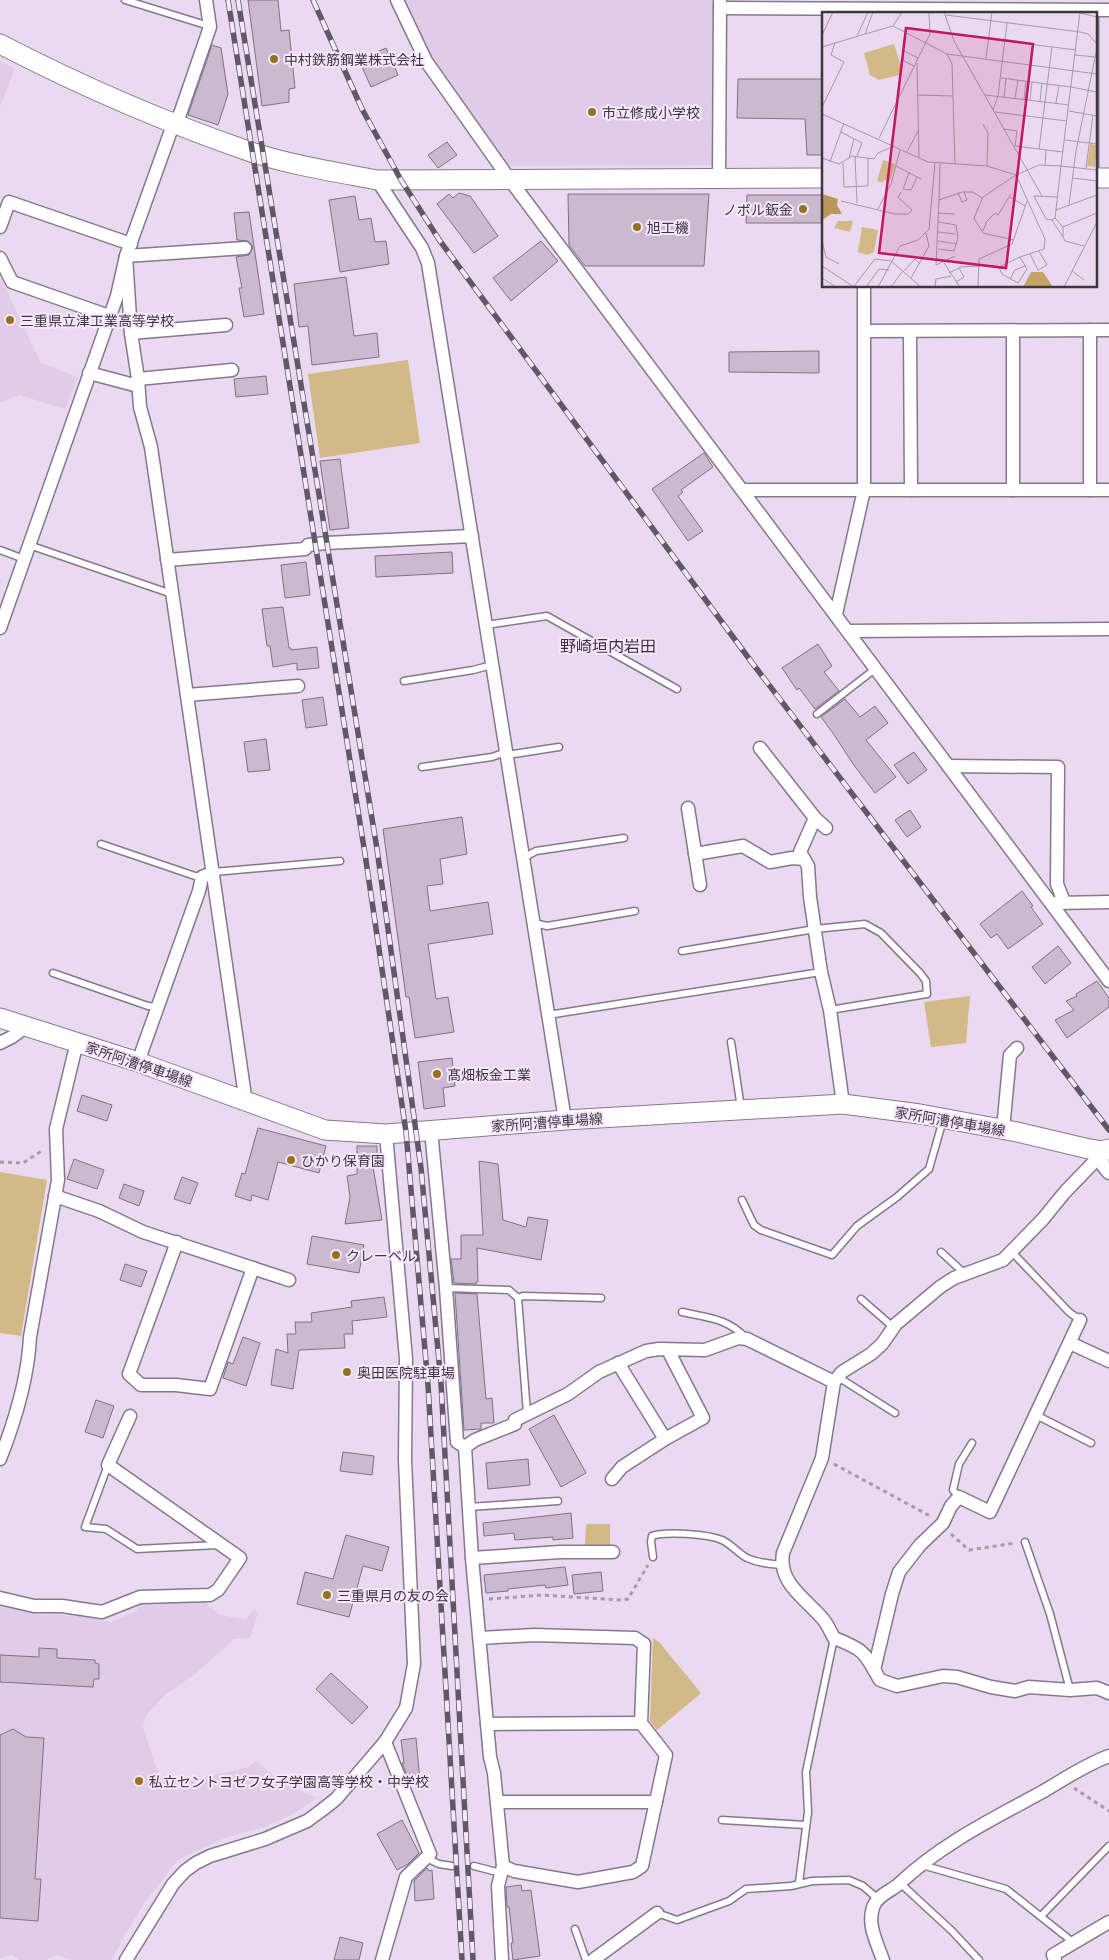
<svg xmlns="http://www.w3.org/2000/svg" width="1109" height="1960" viewBox="0 0 1109 1960" font-family="Lato,'Noto Sans JP',sans-serif">
	<rect width="100%" height="100%" fill="#e9daf1"/>
	<g fill="#e0cce9">
		<polygon points="402,0 715,0 715,165 507,166 431,59"/>
		<polygon points="0,61 15,69 0,107"/>
		<polygon points="0,277 41,363 78,377 65,409 19,395 0,403"/>
		<polygon points="205,1602 219,1615 246,1619 254,1610 258,1613 250,1638 234,1639 193,1676 166,1694 146,1715 143,1727 159,1776 168,1778 197,1779 248,1767 256,1761 281,1782 317,1798 293,1814 262,1828 227,1837 178,1860 145,1902 126,1933 112,1960 71,1960 58,1955 46,1960 19,1960 12,1955 0,1958 0,1605 37,1614 85,1616 111,1622 137,1611 138,1603"/>
	</g>
	<g fill="#d3b888">
		<polygon points="408,360 420,443 320,458 308,374"/>
		<polygon points="970,996 966,1043 931,1047 924,1002"/>
		<polygon points="0,1172 47,1180 21,1336 0,1333"/>
		<polygon points="586,1524 610,1524 610,1545 585,1545"/>
		<polygon points="653,1638 659,1642 701,1693 657,1730 650,1721"/>
	</g>
	<g fill="#c9bad0" stroke="#7e7185">
		<polygon points="248,0 278,0 281,31 289,30 295,88 289,89 289,102 262,106"/>
		<polygon points="212,45 221,48 228,94 218,125 188,115"/>
		<polygon points="386,48 398,75 371,87 359,60"/>
		<polygon points="738,79 823,79 823,155 807,155 805,119 737,118"/>
		<polygon points="447,142 457,155 438,168 428,155"/>
		<polygon points="459,193 470,196 498,236 474,253 437,204 449,194 453,198"/>
		<polygon points="568,194 709,194 704,266 585,266 569,245"/>
		<polygon points="747,195 823,195 823,223 746,223"/>
		<polygon points="355,196 359,220 371,218 375,242 386,241 389,264 340,272 329,200"/>
		<polygon points="249,212 264,314 244,317 239,288 242,288 236,257 249,255 253,247 248,241 237,240 234,213"/>
		<polygon points="541,241 558,261 511,301 493,278"/>
		<polygon points="346,277 354,336 377,333 379,357 312,365 308,326 299,327 294,284"/>
		<polygon points="819,351 819,373 729,372 729,352"/>
		<polygon points="266,376 268,394 236,397 234,379"/>
		<polygon points="704,453 713,467 681,490 683,492 678,496 703,531 688,541 652,489"/>
		<polygon points="340,459 349,528 330,530 320,461"/>
		<polygon points="452,552 453,573 376,577 375,556"/>
		<polygon points="306,562 310,595 285,598 281,565"/>
		<polygon points="283,607 289,648 291,648 291,650 317,647 319,668 297,670 297,663 273,667 270,646 267,646 262,609"/>
		<polygon points="818,644 832,666 824,672 839,691 815,709 799,688 797,690 782,668"/>
		<polygon points="323,697 327,725 306,728 302,700"/>
		<polygon points="845,699 860,717 875,706 888,723 866,740 896,777 875,793 853,764 835,736 821,717"/>
		<polygon points="266,739 270,770 248,772 244,742"/>
		<polygon points="914,752 927,770 908,784 894,765"/>
		<polygon points="910,810 921,827 907,837 895,820"/>
		<polygon points="462,817 467,854 440,859 443,884 427,886 430,911 488,902 493,934 428,944 436,999 448,997 454,1032 415,1038 409,997 406,997 383,829"/>
		<polygon points="1022,891 1033,906 1031,907 1043,924 1008,949 997,934 991,938 980,924"/>
		<polygon points="1058,946 1071,963 1045,984 1032,967"/>
		<polygon points="1097,981 1109,998 1109,1007 1067,1038 1055,1020 1074,1010 1066,1001 1077,996 1076,994"/>
		<polygon points="452,1058 455,1086 443,1088 445,1106 424,1109 418,1062"/>
		<polygon points="82,1095 112,1105 107,1121 77,1111"/>
		<polygon points="258,1128 326,1146 319,1173 278,1162 268,1200 252,1195 251,1201 235,1196 242,1173 245,1174"/>
		<polygon points="357,1146 377,1146 377,1167 373,1167 382,1220 345,1224 350,1197 347,1176 357,1174"/>
		<polygon points="74,1159 104,1170 97,1189 67,1179"/>
		<polygon points="479,1161 498,1164 503,1220 526,1227 528,1217 548,1220 541,1260 477,1248 478,1282 476,1282 476,1284 454,1283 451,1259 461,1259 461,1235 483,1235"/>
		<polygon points="182,1177 198,1183 190,1204 174,1199"/>
		<polygon points="124,1184 144,1191 139,1206 119,1198"/>
		<polygon points="312,1236 364,1245 359,1273 307,1264"/>
		<polygon points="125,1264 147,1271 141,1287 120,1280"/>
		<polygon points="455,1293 477,1294 486,1399 492,1398 494,1423 481,1423 481,1429 464,1430"/>
		<polygon points="384,1297 387,1317 352,1321 353,1334 344,1334 345,1348 299,1350 293,1389 271,1385 276,1349 288,1353 287,1334 296,1334 295,1322 312,1322 311,1313 352,1307 351,1301"/>
		<polygon points="243,1337 260,1343 246,1386 223,1378 228,1362 233,1364"/>
		<polygon points="96,1400 114,1406 103,1438 85,1432"/>
		<polygon points="554,1415 586,1473 561,1487 529,1429"/>
		<polygon points="343,1452 374,1456 372,1475 340,1471"/>
		<polygon points="528,1459 530,1485 488,1489 486,1463"/>
		<polygon points="571,1513 573,1538 553,1540 553,1537 515,1540 514,1533 484,1536 483,1523"/>
		<polygon points="346,1535 389,1547 382,1571 363,1566 349,1617 297,1604 305,1572 333,1579"/>
		<polygon points="565,1567 568,1585 546,1588 545,1585 508,1589 508,1591 486,1593 484,1575"/>
		<polygon points="601,1572 603,1591 574,1594 572,1575"/>
		<polygon points="39,1648 57,1649 57,1658 95,1660 95,1663 99,1664 99,1679 94,1679 93,1687 0,1682 0,1655 39,1657"/>
		<polygon points="331,1673 368,1707 352,1724 316,1689"/>
		<polygon points="13,1729 26,1737 44,1738 35,1879 41,1879 38,1921 0,1918 0,1735"/>
		<polygon points="416,1738 420,1781 410,1782 402,1763 404,1763 401,1740"/>
		<polygon points="402,1820 419,1853 408,1864 397,1870 377,1834"/>
		<polygon points="427,1868 429,1871 432,1870 434,1899 415,1901 414,1881"/>
		<polygon points="521,1885 522,1891 531,1890 540,1956 513,1960 511,1943 513,1943 509,1907 507,1907 506,1887"/>
		<polygon points="340,1937 363,1943 359,1960 334,1960"/>
	</g>
	<g fill="none" stroke-linecap="round" stroke-linejoin="round">
		<g stroke="#86788c" stroke-width="9">
			<g id="lane">
				<polyline points="125,0 209,26"/>
				<polyline points="1095,18 1095,177"/>
				<polyline points="29,545 172,594"/>
				<polyline points="0,550 24,559"/>
				<polyline points="486,625 547,616 677,689"/>
				<polyline points="404,681 473,670 492,665"/>
				<polyline points="817,714 875,669"/>
				<polyline points="507,755 559,747"/>
				<polyline points="422,767 492,757 506,752"/>
				<polyline points="101,844 195,876 202,877"/>
				<polyline points="523,858 536,851 624,838"/>
				<polyline points="214,872 340,861"/>
				<polyline points="534,923 547,926 635,911"/>
				<polyline points="682,951 815,929 865,924 881,933 920,973 926,981 927,994 830,1010"/>
				<polyline points="53,973 148,1006 158,1007"/>
				<polyline points="548,1015 821,972"/>
				<polyline points="731,1042 741,1108"/>
				<polyline points="742,1200 754,1225 761,1230 832,1255 857,1226 897,1197 929,1169 943,1120"/>
				<polyline points="1011,1251 1069,1312 1080,1320"/>
				<polyline points="941,1252 965,1274"/>
				<polyline points="446,1288 509,1290 518,1298 527,1413"/>
				<polyline points="518,1298 523,1296 601,1298"/>
				<polyline points="861,1299 893,1327"/>
				<path d="M682 1312C708 1318 727 1318 746 1338"/>
				<polyline points="838,1377 895,1413"/>
				<polyline points="1034,1414 1091,1443"/>
				<polyline points="108,1465 85,1527 106,1529 137,1549 218,1545"/>
				<polyline points="959,1497 953,1490 959,1464 972,1443"/>
				<polyline points="469,1507 558,1501"/>
				<polyline points="1025,1542 1050,1614 1070,1690"/>
				<path d="M653 1557 651 1542 652 1536C665 1531 708 1534 722 1540 731 1544 738 1553 747 1558 758 1563 770 1564 782 1565"/>
				<polyline points="722,1820 806,1825"/>
				<polyline points="426,1858 439,1864 452,1866"/>
				<polyline points="922,1865 1006,1889 1074,1943"/>
				<polyline points="474,1866 501,1873"/>
				<polyline points="799,1883 808,1812 806,1772 834,1638"/>
				<polyline points="900,1883 952,1931 979,1960"/>
				<polyline points="657,1913 677,1920 729,1901 746,1889 791,1886 812,1881 849,1880 863,1886 878,1899"/>
				<polyline points="1041,1916 1109,1846"/>
				<polyline points="575,1929 586,1960"/>
			</g>
		</g>
		<g stroke="#86788c" stroke-width="15">
			<g id="street">
				<polyline points="397,0 426,61 510,180 1109,981"/>
				<polyline points="720,8 1109,10"/>
				<polyline points="377,180 422,248 428,263 565,1120"/>
				<polyline points="719,180 720,2"/>
				<polyline points="0,227 9,202 131,244"/>
				<polyline points="126,256 131,333 138,379 140,407 151,447 246,1103"/>
				<polyline points="126,256 245,248"/>
				<polyline points="0,258 12,282 109,316"/>
				<polyline points="1090,330 1090,490"/>
				<polyline points="865,331 1109,330"/>
				<polyline points="910,331 911,490"/>
				<polyline points="1013,331 1013,490"/>
				<polyline points="131,333 226,325"/>
				<polyline points="89,373 138,386"/>
				<polyline points="138,379 232,370"/>
				<polyline points="744,490 1109,490"/>
				<polyline points="167,560 305,549 308,545 326,543 472,536"/>
				<polyline points="836,614 864,490 864,286"/>
				<polyline points="0,628 117,296 126,256 174,122 180,114 210,27 206,0"/>
				<polyline points="848,631 1109,629"/>
				<polyline points="187,695 298,686"/>
				<polyline points="760,748 815,818 800,852 808,866 810,897 821,972 830,1010 843,1104"/>
				<polyline points="948,766 1058,767 1057,884 1064,902"/>
				<polyline points="688,808 700,885"/>
				<polyline points="815,818 826,828"/>
				<polyline points="695,854 743,846 770,862 792,858 804,859"/>
				<polyline points="1056,903 1109,902"/>
				<polyline points="0,1043 12,1037 27,1026"/>
				<polyline points="138,1062 199,891 202,877 214,872"/>
				<polyline points="1003,1129 1010,1055 1017,1048"/>
				<polyline points="431,1130 446,1288 457,1442 465,1447"/>
				<path d="M1102 1151 1093 1163 1065 1192 1043 1219 1003 1260 954 1278 940 1287 896 1324 882 1344 871 1354 842 1372 834 1382 822 1458 783 1553C778 1583 805 1598 822 1618 827 1623 830 1631 834 1638 865 1650 864 1652 880 1680L897 1686 943 1676 957 1677 991 1687 1015 1691 1029 1687 1070 1690 1097 1688 1109 1693"/>
				<polyline points="1102,1151 1103,1166 1109,1173"/>
				<polyline points="55,1196 99,1211 143,1232 289,1280"/>
				<polyline points="177,1242 129,1374 141,1385 176,1385 210,1389 253,1268"/>
				<polyline points="1070,1343 1109,1361"/>
				<polyline points="618,1363 665,1439 703,1418 668,1350"/>
				<path d="M0 1459C15 1421 28 1378 30 1337L58 1180 56 1129 77 1042"/>
				<polyline points="612,1479 622,1467 665,1439"/>
				<polyline points="472,1558 560,1552 613,1552"/>
				<polyline points="0,1598 34,1606 62,1606 102,1612 140,1597 210,1595 218,1590 240,1558 108,1465 130,1416"/>
				<polyline points="480,1638 534,1635 635,1638 644,1644 641,1723 666,1755 642,1866 633,1872 578,1882 514,1871 503,1866"/>
				<polyline points="874,1670 892,1594 899,1572 920,1545 943,1523 951,1506 959,1497 990,1512 1080,1320"/>
				<polyline points="487,1724 641,1723"/>
				<polyline points="497,1802 656,1802"/>
				<polyline points="126,1960 173,1884 185,1871 196,1863 210,1856 265,1839 307,1821 322,1810 336,1799 385,1742 406,1708 414,1664 405,1460 406,1359 386,1134"/>
				<polyline points="382,1960 406,1877 430,1854 385,1742"/>
				<polyline points="502,1960 498,1886 503,1866 494,1773 490,1757 472,1558 465,1447 475,1440 515,1424 515,1420 568,1394 599,1372 646,1351 659,1349 705,1350 738,1338 747,1339 834,1382"/>
				<polyline points="593,1960 657,1913"/>
				<path d="M883 1960C877 1943 866 1923 874 1905 879 1894 892 1891 900 1883 941 1844 993 1819 1042 1792 1063 1780 1086 1764 1109 1756"/>
				<polyline points="1055,1960 1053,1955 1109,1922"/>
			</g>
		</g>
		<g stroke="#86788c" stroke-width="21">
			<g id="secondary">
				<path d="M0 44C81 86 164 122 251 152 291 165 335 172 377 180L823 178"/>
				<polyline points="1095,178 1109,178"/>
				<polyline points="0,1018 138,1062 325,1130 386,1134 565,1120 843,1104 920,1114 1017,1132 1089,1149 1102,1151 1109,1149"/>
			</g>
		</g>
		<g stroke="#a599ab" stroke-width="3" stroke-dasharray="4 4" stroke-linecap="butt">
			<polyline points="0,1162 23,1163 43,1150"/>
			<polyline points="834,1464 932,1517"/>
			<polyline points="951,1534 969,1550 1016,1543"/>
			<polyline points="489,1599 542,1595 622,1600 628,1599 648,1565"/>
			<polyline points="1074,1788 1109,1811"/>
		</g>
		<use href="#lane" stroke="#fff" stroke-width="6"/>
		<use href="#street" stroke="#fff" stroke-width="12"/>
		<use href="#secondary" stroke="#fff" stroke-width="19"/>
		<g stroke="#605864" stroke-width="5.5">
			<g id="rail">
				<polyline points="228,0 365,854 406,1132 428,1385 462,1960"/>
				<polyline points="238,0 377,849 421,1168 441,1383 473,1960"/>
				<polyline points="313,0 362,109 401,180 440,241 753,664 1109,1130"/>
			</g>
		</g>
		<use href="#rail" stroke="#f7e7fe" stroke-width="4" stroke-dasharray="11" stroke-linecap="butt"/>
	</g>
	<g fill="#98711c" stroke="#f7e7fe" stroke-width="2">
		<circle cx="274" cy="59" r="5"/>
		<circle cx="592" cy="112" r="5"/>
		<circle cx="803" cy="209" r="5"/>
		<circle cx="637" cy="227" r="5"/>
		<circle cx="10" cy="320" r="5"/>
		<circle cx="437" cy="1074" r="5"/>
		<circle cx="291" cy="1160" r="5"/>
		<circle cx="336" cy="1255" r="5"/>
		<circle cx="347" cy="1372" r="5"/>
		<circle cx="327" cy="1595" r="5"/>
		<circle cx="139" cy="1781" r="5"/>
	</g>
	<g text-anchor="middle" dominant-baseline="central" stroke-width="4" stroke-linejoin="round" paint-order="stroke">
		<g font-size="14" fill="#3c363f" stroke="#f7e7fe" text-anchor="start">
			<text x="284" y="59">中村鉄筋鋼業株式会社</text>
			<text x="602" y="112">市立修成小学校</text>
			<text x="793" y="209" text-anchor="end">ノボル鈑金</text>
			<text x="647" y="227">旭工機</text>
			<text x="20" y="320">三重県立津工業高等学校</text>
			<text x="447" y="1074">髙畑板金工業</text>
			<text x="301" y="1160">ひかり保育園</text>
			<text x="346" y="1255">クレーベル</text>
			<text x="357" y="1372">奥田医院駐車場</text>
			<text x="337" y="1595">三重県月の友の会</text>
			<text x="149" y="1781">私立セントヨゼフ女子学園高等学校・中学校</text>
		</g>
		<g font-size="14" fill="#3c363f" stroke="#f7e7fe">
			<text transform="translate(139 1064) rotate(19)">家所阿漕停車場線</text>
			<text transform="translate(950 1121) rotate(10)">家所阿漕停車場線</text>
			<text transform="translate(547 1122) rotate(-4)">家所阿漕停車場線</text>
		</g>
		<g font-size="16" fill="#3c3042" stroke="#f7e7fe">
			<text x="608" y="645">野崎垣内岩田</text>
		</g>
	</g>
	<g transform="translate(822 12)">
		<rect width="275" height="275" fill="#e9daf1"/>
		<path d="M72 32 80 57 77 63 57 68 48 63 42 41ZM268 132 275 133 273 155 265 154ZM61 148 73 152 68 169 62 168 61 171 55 169ZM16 209H31L28 220 12 216ZM40 215 56 218 52 240 45 243 36 240Z" fill="#d3b888"/>
		<path d="M209 260H221L231 275H201Z" fill="#c6a465"/>
		<path d="M0 182 16 187 15 193 20 202H9L0 208Z" fill="#b99759"/>
		<path fill="none" stroke="#a498aa" stroke-width="1" d="M122 0 132 29 220 184M258 0 239 154 275 158M258 1 275 5M124 3 258 20 266 22 275 32M71 14 125 42 275 62M43 22 71 14 80 0M0 23 11 0M35 24 46 0M167 27 254 38M0 35 43 22 51 0M125 42 130 52 133 152M253 43 273 45M164 46 170 0M95 51 97 146M92 54 82 49 80 44 82 39 96 46M179 66 249 75M249 75 275 80M96 83 131 84M163 83 247 93M182 85 184 67M193 86 196 68M202 88 204 69M208 88 210 70M218 89 220 71M223 90 230 35M234 91 237 73M0 95 22 50 9 43 13 31M171 98 176 84 185 11M247 99 275 104M173 100 245 109M0 102 106 150 165 154 194 163 217 153 239 154 233 206M161 112 166 121 165 154M182 117 195 119 193 134M19 120 40 131 35 144M57 126 108 22 107 0M243 128 275 132M193 134 241 140M217 137 223 90M85 140 96 119M33 144 35 191M0 146 17 152 30 144 52 147 56 141 72 134M27 146 32 127M8 150 22 111M21 151 22 175 46 174V146M223 153 224 138M74 154 99 167M264 156 271 103M87 161 81 177 89 178 95 165M250 166 275 169M136 181 140 190 145 188 142 180M212 184 224 207 230 208M212 184 236 185M188 185 203 194M117 188 118 152M19 189 73 202H86L90 198 76 185 79 180M247 193 254 139 275 36M56 197 69 172 78 138M234 198 275 183M117 201 133 202M233 206 241 215V225L230 208ZM241 215 275 201M161 219 165 209 173 201 176 203 189 182M116 220 133 222M241 225 243 229 262 234M0 228 4 245 17 252M192 228 161 221 152 206 161 185 194 163 223 227 222 237 198 245M116 229 134 232M116 237 132 239 136 226 134 213 116 210M208 242 216 258 225 253 217 239M133 244 114 253 117 188 140 180H151L160 186M198 245 205 257 196 271 180 262 177 255ZM122 251 138 275M0 254 32 275M137 255 158 254M250 259 262 268M81 260 93 247 98 252M127 261 137 256 142 265 134 270M0 266 14 275M89 266 107 234 104 221M188 267 193 258 203 254M32 274 53 247 69 249 99 275M44 275 57 257 67 258M56 275 78 234 96 228 107 217 113 151M69 275 80 260M113 275 114 267 129 264M156 275 157 247 190 232 205 189M242 275 275 210"/>
		<path fill="#c2185b" fill-opacity="0.15" stroke="#c2185b" stroke-width="2.5" d="M84 16 211 32 184 256 57 241Z"/>
		<rect width="275" height="275" fill="none" stroke="#3c363f" stroke-width="2.5"/>
	</g>
</svg>
